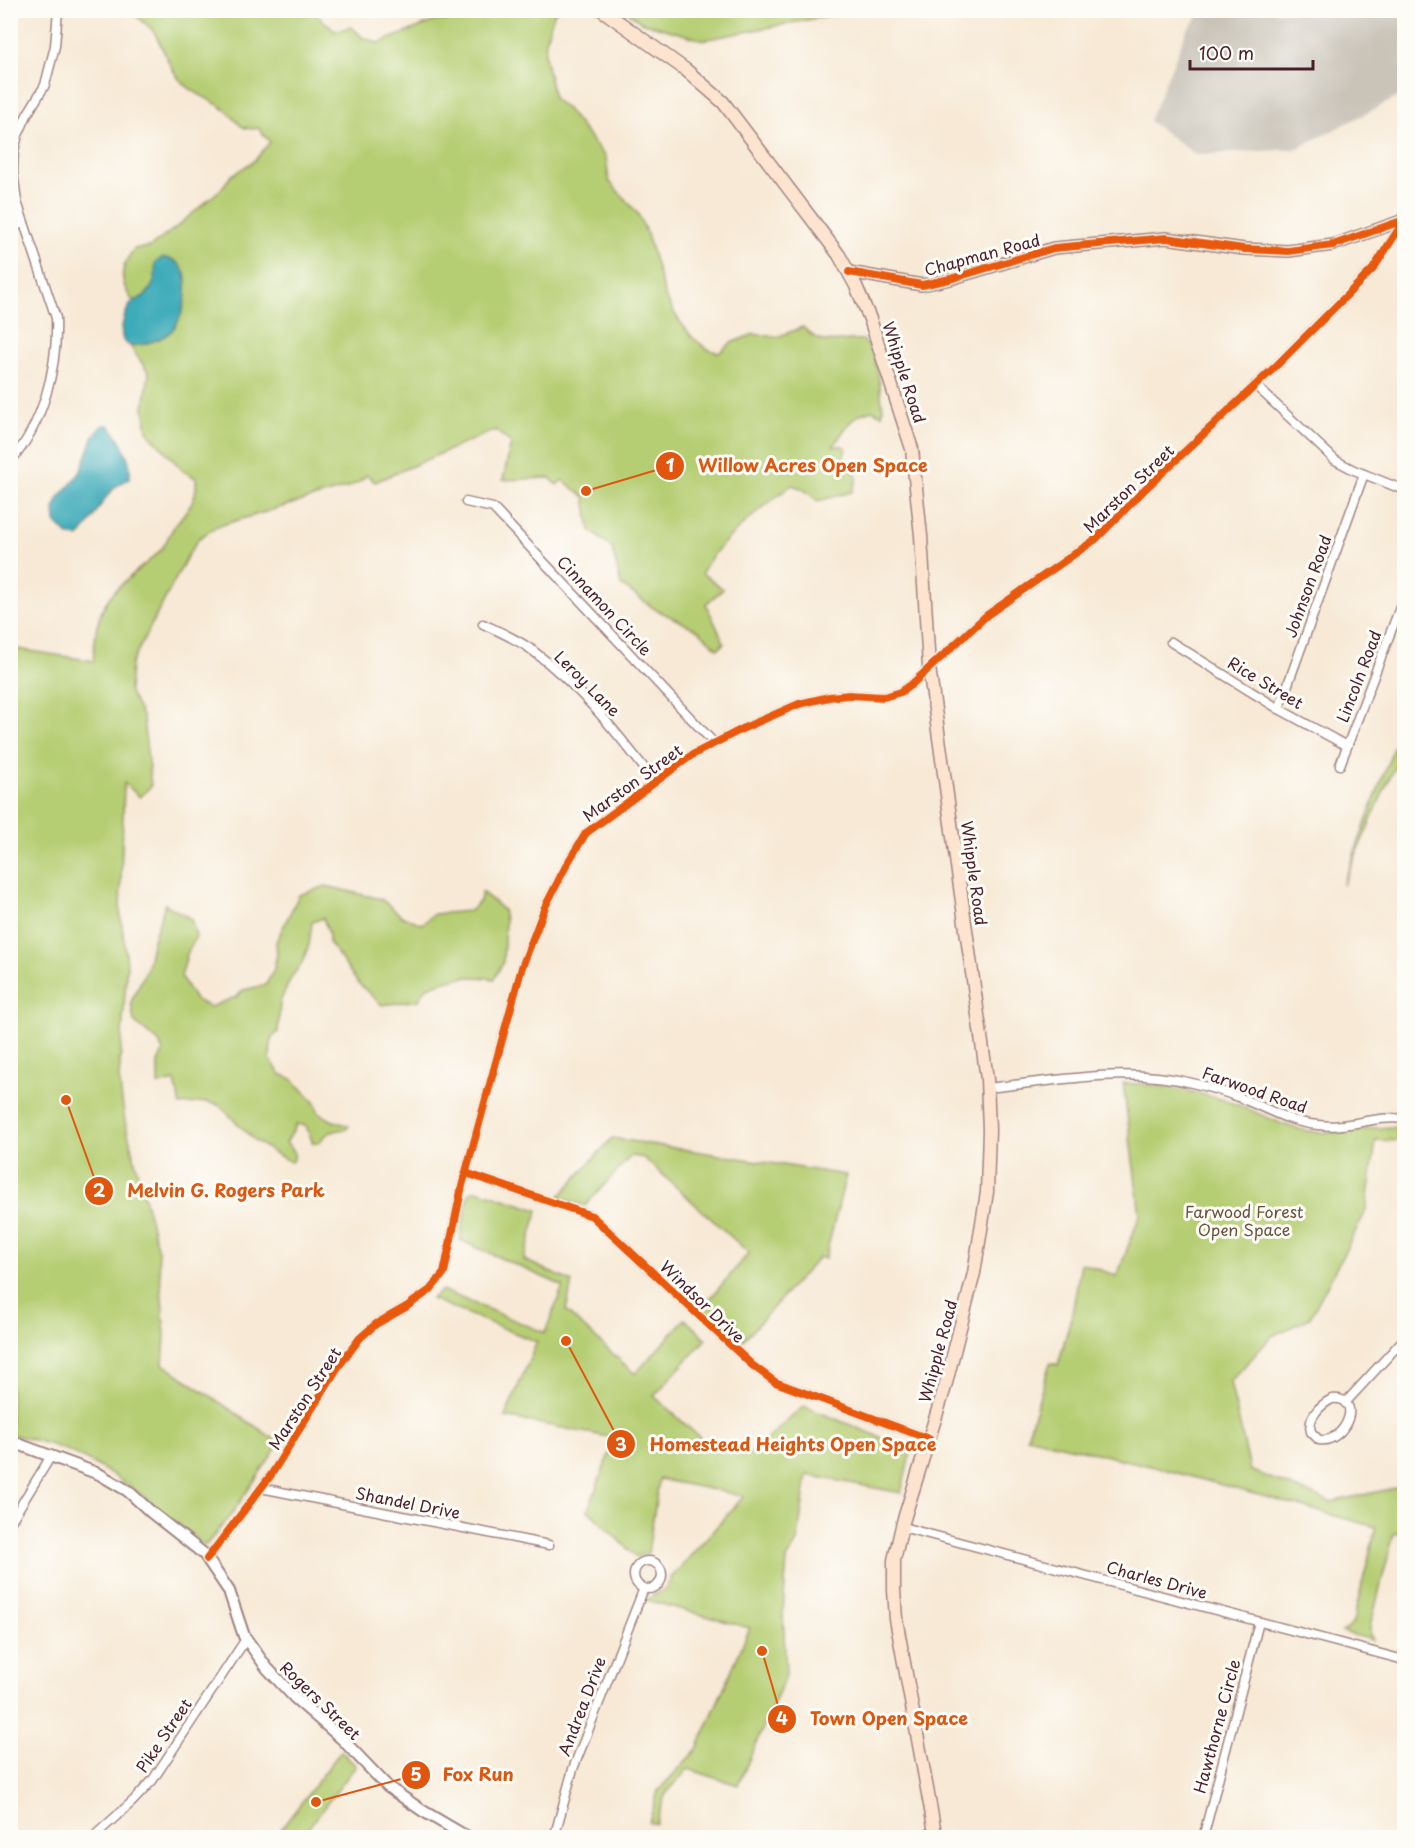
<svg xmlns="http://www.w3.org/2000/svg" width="1415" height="1848" viewBox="0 0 1415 1848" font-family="'Playpen Sans',sans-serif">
	<rect width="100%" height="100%" fill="#fdfcf7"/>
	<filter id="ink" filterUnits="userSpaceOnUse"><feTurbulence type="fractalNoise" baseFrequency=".0167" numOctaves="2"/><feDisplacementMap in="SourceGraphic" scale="12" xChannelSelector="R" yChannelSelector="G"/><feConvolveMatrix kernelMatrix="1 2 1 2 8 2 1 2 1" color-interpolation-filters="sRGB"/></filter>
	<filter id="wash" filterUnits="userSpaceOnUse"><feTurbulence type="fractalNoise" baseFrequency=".008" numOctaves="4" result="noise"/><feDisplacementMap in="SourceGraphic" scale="24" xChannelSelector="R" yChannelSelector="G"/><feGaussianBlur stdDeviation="1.35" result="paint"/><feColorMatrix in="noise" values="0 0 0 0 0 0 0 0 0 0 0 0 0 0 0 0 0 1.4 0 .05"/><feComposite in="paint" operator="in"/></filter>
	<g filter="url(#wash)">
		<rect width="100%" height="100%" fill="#f7e9d5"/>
		<polygon fill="#c9c3b8" points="1203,11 1404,11 1404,94 1296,149 1196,155 1149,121 1187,30"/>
		<g fill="#b6ce73" stroke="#80764f" stroke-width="1.5">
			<path d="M129 11H312L335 31 352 27 362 37 379 43 435 21 450 20 506 11H557L554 14 546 39 545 56 554 99 567 109 606 158 609 181 638 214 647 234 665 296 678 319 692 337 707 349 719 353 731 343 754 334 777 337 803 327C825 351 835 338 863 340 880 357 879 387 883 409L882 415 872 410C849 416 847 428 833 446H843L846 448 843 461 845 466 855 472 857 478 852 492 818 501 803 489 792 485C766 504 715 544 702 573L723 589 706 604 724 643 718 649 698 630 655 609 621 585 612 548 590 530 585 497 562 480 557 485 550 478 503 480 511 443 495 430 375 482 367 475 359 482 346 488 218 526 199 538 188 555 131 664 129 691 143 718 151 786 140 797 124 783 120 911 127 963 119 1079 125 1122 158 1251 165 1336 163 1364 280 1443 229 1518 205 1546C161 1511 120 1473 68 1451 50 1443 29 1439 11 1434L10 648 94 661C92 643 98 613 109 598 120 583 145 565 160 551 167 543 170 531 177 523 189 507 198 499 196 478L183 471 147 431 144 408 149 373 130 346C143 345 161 340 170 332 184 319 188 290 185 273L158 274C152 286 147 299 133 301 118 281 120 268 134 249L150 247 179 225 221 189 231 176 255 160 270 142 258 128C238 132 238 119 224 109 211 99 193 94 181 81 168 67 164 48 154 32 148 24 137 17 129 11Z"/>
			<polygon points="627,11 854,11 703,40 641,22"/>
			<polygon points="1394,746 1404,750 1404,757 1401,756 1388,781 1343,885"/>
			<path d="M326 886 381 899 403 917 422 924 434 914 470 911 480 901 482 892 503 910 505 920 503 962 494 979C466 974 452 978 425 988L419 1000 382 1005 358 983 329 942V934L323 918 312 922 309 945 301 965 292 976 280 1002 278 1032 271 1039 270 1059 280 1074 292 1079 305 1092 314 1102 319 1113 331 1120 349 1126 346 1129C333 1131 326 1132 319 1143H313L306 1126 297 1124 286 1143 294 1151V1159L291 1162 272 1152 253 1139 219 1105 206 1102 180 1105 175 1081 158 1085V1062L163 1052 159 1042 134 1022 131 1002 147 968 153 940 165 904 191 919 196 936 187 954 181 977 195 1000 210 1007 236 997 243 990 266 985 274 969 277 954 276 942 299 895Z"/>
			<path d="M1123 1083C1162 1085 1199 1091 1235 1104 1260 1113 1283 1127 1309 1131 1341 1137 1372 1124 1404 1128V1141L1376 1140 1366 1211 1310 1318 1272 1336 1230 1382 1250 1470 1330 1502 1400 1487 1404 1476V1535L1394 1533 1370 1627V1634L1373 1640 1342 1632 1349 1628 1353 1622 1376 1527 1159 1468 1027 1437 1050 1363 1058 1365 1072 1314 1081 1263 1117 1276 1140 1215Z"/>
			<polygon points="612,1138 846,1175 825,1259 819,1257 739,1345 701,1309 749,1253 644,1158 631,1156 585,1206 559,1197"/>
			<path d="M472 1191H480L538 1210 524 1260 572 1282 566 1311 635 1374 685 1319 706 1339 654 1396 708 1445 750 1454 804 1406 902 1446 910 1455 901 1493 807 1475 797 1542 787 1559 783 1611 786 1675 738 1785 688 1769 665 1795 656 1824 649 1822 658 1791 697 1749 750 1628 647 1600C656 1590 665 1595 671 1578L744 1496 659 1479 648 1553 636 1557 588 1510 615 1438 505 1417 537 1342 431 1299 442 1290 545 1333 563 1286 460 1240 468 1196Z"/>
			<polygon points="341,1751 356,1766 301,1837 275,1837"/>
		</g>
		<g fill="#3cabb9" stroke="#436572" stroke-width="1.5">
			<path d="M162 258C197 257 188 311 173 329 164 340 143 345 130 346 128 345 125 342 123 340 119 330 125 310 132 303 138 297 143 300 150 290 156 280 156 274 155 263Z"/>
			<path d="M103 425H109C120 438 134 462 129 479 102 490 98 517 79 537L69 536 55 522 54 509 59 498 80 473 94 436Z"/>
		</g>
	</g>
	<g filter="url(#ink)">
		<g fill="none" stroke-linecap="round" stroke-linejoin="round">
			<g stroke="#a08480" stroke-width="11">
				<g id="minor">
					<polyline points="10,228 24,223"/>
					<polyline points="1255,385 1335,460 1354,470 1404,490"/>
					<path d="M10 462C43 425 58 367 56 318L17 202 13 172 14 151 18 135 27 115 45 85 55 46 58 10"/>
					<polyline points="466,502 493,508 714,743"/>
					<path d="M483 624C500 632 517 639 532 650 580 686 619 735 655 782"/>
					<polyline points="1171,642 1279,709 1347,746"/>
					<polyline points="1279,709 1364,474"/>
					<polyline points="1340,765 1404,597"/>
					<path d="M987 1088C1055 1081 1125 1066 1192 1083 1209 1087 1225 1092 1241 1098 1266 1108 1291 1123 1318 1125 1348 1129 1375 1115 1404 1119"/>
					<polyline points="466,1173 592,1216 752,1365 775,1382 929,1439"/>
					<path d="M1332 1399C1365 1396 1345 1444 1319 1440L1311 1432C1307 1418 1320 1405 1332 1399Z"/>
					<polyline points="1345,1403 1404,1339"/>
					<polyline points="261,1488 549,1545"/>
					<polyline points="10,1523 51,1456"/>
					<polyline points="902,1527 1404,1660"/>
					<polyline points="207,1559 271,1475 338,1367 360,1338 376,1324 406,1307 430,1290 444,1273 462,1186 522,967 545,907 567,864 586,833 692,755 744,728 799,704 829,697 849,695 884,697 901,692 912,684 987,615 1096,539 1146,488 1274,368 1373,269 1404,221"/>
					<circle cx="648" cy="1575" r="14"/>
					<polyline points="92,1838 132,1802 152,1781 246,1639"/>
					<polyline points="554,1838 573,1769 644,1588"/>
					<polyline points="1203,1838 1259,1622"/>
				</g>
			</g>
			<g stroke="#a08480" stroke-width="14">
				<g id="tertiary">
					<polyline points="849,272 922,285 950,279 1054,248 1166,238 1244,249 1288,251 1333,245 1404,220"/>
					<polyline points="10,1441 99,1474 128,1491 152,1513 204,1554 229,1591 244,1636 267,1668 295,1698 341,1738 388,1787 423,1811 469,1838"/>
				</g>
			</g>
			<g stroke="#a08480" stroke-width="15">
				<polyline id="secondary" points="602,10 686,70 723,102 839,255 856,286 870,319 912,449 921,536 929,667 987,1079 989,1130 987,1192 974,1273 945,1387 903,1522 894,1560 894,1590 896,1619 936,1838"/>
			</g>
			<use href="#minor" stroke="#fff" stroke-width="8"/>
			<use href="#tertiary" stroke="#fff" stroke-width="10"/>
			<use href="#secondary" stroke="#fde4d1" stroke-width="12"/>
			<g stroke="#fdfcf7" stroke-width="11">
				<g id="cycleway">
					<polyline points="849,272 922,285 950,279 1054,248 1166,238 1244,249 1288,251 1333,245 1404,220"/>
					<polyline points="466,1173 592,1216 752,1365 775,1382 929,1439"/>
					<polyline points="207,1559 271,1475 338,1367 360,1338 376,1324 406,1307 430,1290 444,1273 462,1186 522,967 545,907 567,864 586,833 692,755 744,728 799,704 829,697 849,695 884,697 901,692 912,684 987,615 1096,539 1146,488 1274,368 1373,269 1404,221"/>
				</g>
			</g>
			<use href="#cycleway" stroke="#e8590c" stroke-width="8"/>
		</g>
	</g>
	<g text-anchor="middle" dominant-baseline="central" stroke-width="6" stroke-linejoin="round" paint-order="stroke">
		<g font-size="16" fill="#4a1f2b" stroke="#fdfcf7">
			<text transform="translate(982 254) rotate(-15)">Chapman Road</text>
			<text transform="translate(905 372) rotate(72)">Whipple Road</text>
			<text transform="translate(1128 488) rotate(-44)">Marston Street</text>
			<text transform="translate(1307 586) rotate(-70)">Johnson Road</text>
			<text transform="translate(605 605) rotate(47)">Cinnamon Circle</text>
			<text transform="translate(1358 676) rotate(-69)">Lincoln Road</text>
			<text transform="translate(1266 682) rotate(31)">Rice Street</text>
			<text transform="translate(588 683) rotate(45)">Leroy Lane</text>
			<text transform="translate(632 782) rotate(-36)">Marston Street</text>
			<text transform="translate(975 873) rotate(82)">Whipple Road</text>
			<text transform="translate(1255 1089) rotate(19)">Farwood Road</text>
			<text transform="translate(703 1301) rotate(44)">Windsor Drive</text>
			<text transform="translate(937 1351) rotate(-75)">Whipple Road</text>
			<text transform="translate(304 1398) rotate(-57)">Marston Street</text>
			<text transform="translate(408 1502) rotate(11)">Shandel Drive</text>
			<text transform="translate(1157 1579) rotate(15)">Charles Drive</text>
			<text transform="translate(321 1700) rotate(44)">Rogers Street</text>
			<text transform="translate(581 1706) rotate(-69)">Andrea Drive</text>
			<text transform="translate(1216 1726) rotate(-75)">Hawthorne Circle</text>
			<text transform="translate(163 1735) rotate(-56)">Pike Street</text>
		</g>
		<g font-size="16" fill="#6a5441" stroke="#fdfcf7">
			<text x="1244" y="1211">Farwood Forest<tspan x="1244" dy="18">Open Space</tspan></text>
		</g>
	</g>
	<path fill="none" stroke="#e0560e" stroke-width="2" d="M586 491L670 466M66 1100L99 1191M566 1341L621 1444M762 1651L782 1719M316 1802L416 1775"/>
	<g fill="#e0560e" stroke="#fdfcf7" stroke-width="2">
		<circle cx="586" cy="491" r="6"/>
		<circle cx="66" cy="1100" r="6"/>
		<circle cx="566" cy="1341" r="6"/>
		<circle cx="762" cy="1651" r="6"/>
		<circle cx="316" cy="1802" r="6"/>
		<circle cx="670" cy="466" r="15"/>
		<circle cx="99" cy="1191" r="15"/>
		<circle cx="621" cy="1444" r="15"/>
		<circle cx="782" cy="1719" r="15"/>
		<circle cx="416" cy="1775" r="15"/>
	</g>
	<g font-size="18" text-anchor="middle" font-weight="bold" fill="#fff">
		<text x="670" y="472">1</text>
		<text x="99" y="1197">2</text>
		<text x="621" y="1451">3</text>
		<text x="782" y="1725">4</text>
		<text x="416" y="1781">5</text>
	</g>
	<g font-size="18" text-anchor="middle" font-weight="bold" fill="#e0560e" stroke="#fdfcf7" stroke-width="6" stroke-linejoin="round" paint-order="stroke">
		<text x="813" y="472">Willow Acres Open Space</text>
		<text x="226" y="1197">Melvin G. Rogers Park</text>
		<text x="793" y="1451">Homestead Heights Open Space</text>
		<text x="889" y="1725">Town Open Space</text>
		<text x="478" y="1781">Fox Run</text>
	</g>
	<rect width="1415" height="1848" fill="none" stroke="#fdfcf7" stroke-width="36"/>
	<path d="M1190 60v9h123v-9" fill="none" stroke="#4a1f2b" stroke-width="3"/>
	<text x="1199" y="60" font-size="18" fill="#4a1f2b" stroke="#fdfcf7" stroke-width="4.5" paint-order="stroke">100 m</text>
</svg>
